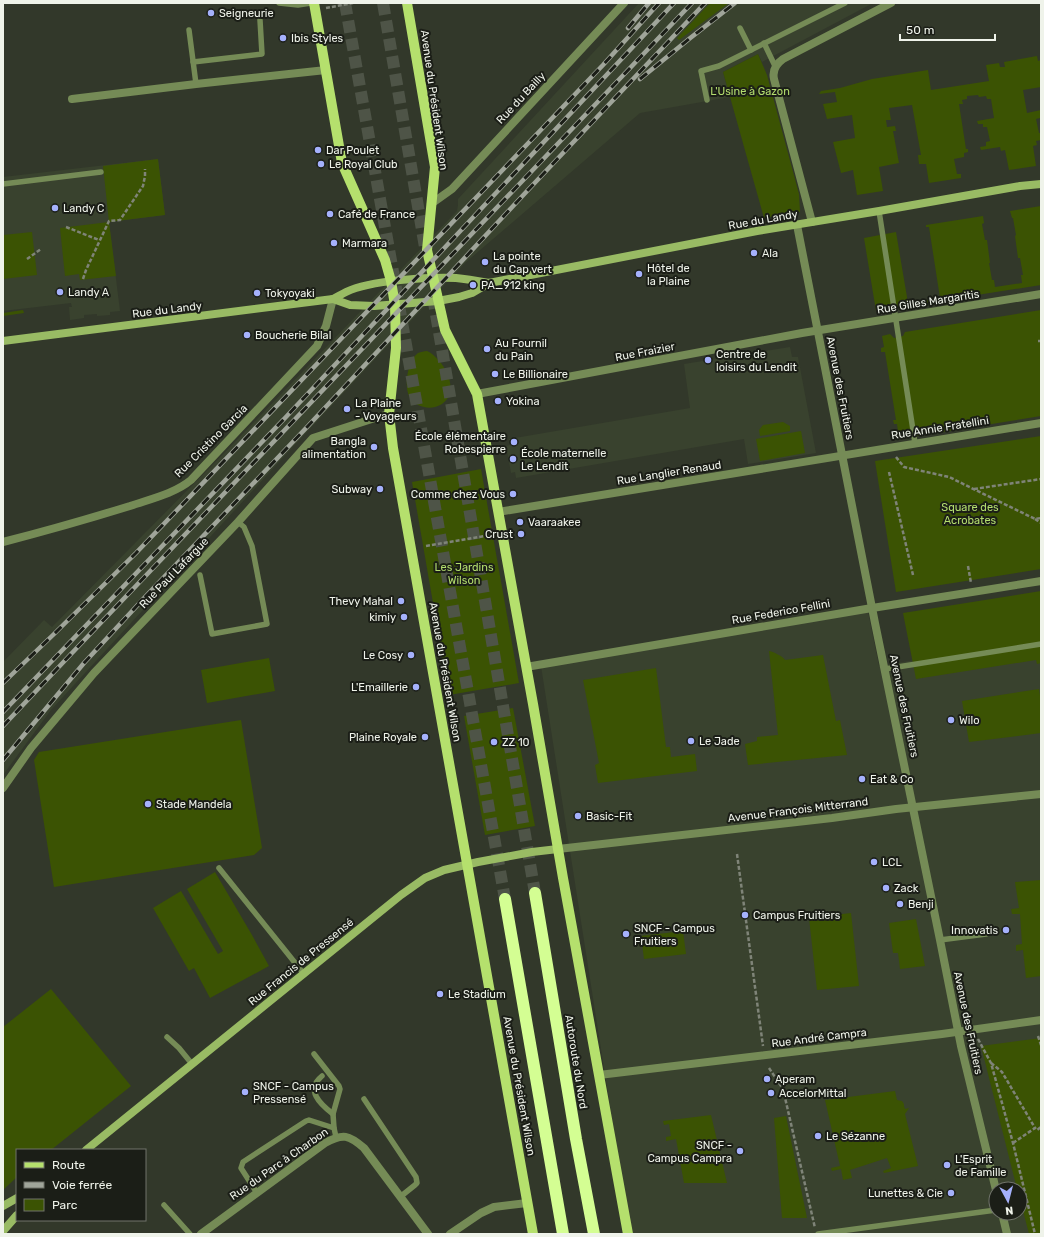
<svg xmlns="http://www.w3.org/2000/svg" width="1044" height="1237" viewBox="0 0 1044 1237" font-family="Rubik,sans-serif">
	<rect width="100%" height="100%" fill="#32382a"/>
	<g fill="#39422e" fill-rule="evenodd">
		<polygon points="639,3 873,3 762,62 758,54 723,72 730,97 640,113 465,263 290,450 51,710 3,775 3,662 44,620 52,627 234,443 457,211 458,205 458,199"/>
		<polygon points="158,159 165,215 109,222 120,311 110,312 110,315 97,316 97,314 84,315 84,318 70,320 69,307 72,307 71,303 3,311 3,177"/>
		<polygon points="790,347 792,357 798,357 816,453 748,464 744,439 516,478 515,472 511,473 506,446 510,445 509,439 690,408 684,364"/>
		<path d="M868 612 879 666 1041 639V1234H630L541 666ZM996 1189H1020V1213H996Z"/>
	</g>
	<g fill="#3b5303">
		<polygon points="710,3 729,3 679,40 677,38"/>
		<polygon points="758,54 767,75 799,194 800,212 764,218 723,72"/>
		<polygon points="1037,56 1038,61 1041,60 1041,87 1023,90 1027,113 1041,110 1041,114 1040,114 1040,118 1036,119 1039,133 1041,133 1041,140 1036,141 1037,145 1033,146 1036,166 1009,170 1005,150 1001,151 1000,147 981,150 980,147 986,146 986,142 990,141 987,127 983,127 983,124 978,124 977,121 994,118 991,99 987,99 986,96 979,97 978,95 967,96 967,99 962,100 963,104 959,104 966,149 968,149 968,152 964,153 964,157 954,159 957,174 961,174 961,178 929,183 926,164 919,164 918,155 921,155 912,105 889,108 891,120 886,120 887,127 895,126 896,131 893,131 899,163 879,167 883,191 857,195 853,170 841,173 833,142 855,138 852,115 827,119 823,104 837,102 835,92 819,94 821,91 840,88 872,79 928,70 931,90 989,81 986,65 999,63 1000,67 1005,67 1004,62"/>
		<polygon points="158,159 165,215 109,222 116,276 80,280 79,274 65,276 60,228 109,222 103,166"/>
		<polygon points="1041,206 1041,285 876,311 864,238 896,232 908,303 940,298 929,227 926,227 926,225 983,216 984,223 982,224 985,240 987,240 990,263 989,263 992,280 994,280 995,287 1022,283 1021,275 1023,275 1020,258 1018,258 1015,236 1016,235 1013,218 1012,218 1010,211"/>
		<polygon points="32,232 37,275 3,279 3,235"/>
		<polygon points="23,310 24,313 3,316 3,313"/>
		<polygon points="1041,310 1041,416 899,439 897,424 894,424 893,420 896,420 885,352 881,352 881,348 884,347 882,336 890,334 894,338 903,336 905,332"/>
		<path d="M427 351C443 358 462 391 442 404 437 407 430 409 424 407 419 406 415 404 411 399 403 389 407 361 418 353 421 352 424 351 427 351Z"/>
		<polygon points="783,422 790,426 790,431 760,436 759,430 763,425"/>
		<polygon points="801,431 805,453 760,461 756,439"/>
		<polygon points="1041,436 1041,569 896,592 875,461"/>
		<polygon points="481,469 519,683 449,695 412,482"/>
		<polygon points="1041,591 1041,663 1037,664 1036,660 916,679 903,613"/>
		<path d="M769 651C772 651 784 657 785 660L823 655 836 721 840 720 847 755 748 765 745 744 757 741V737L778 735Z"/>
		<polygon points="269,658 275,691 207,703 201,670"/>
		<polygon points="656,668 666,747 670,747 671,757 695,754 697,771 598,783 595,765 599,763 583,680"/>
		<polygon points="1039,689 1041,702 1041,733 969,742 962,701"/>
		<polygon points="513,708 535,826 485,835 464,716"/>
		<polygon points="241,720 262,848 254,855 54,887 34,760 39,752"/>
		<polygon points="215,872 252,935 269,966 210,998 194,968 189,971 153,908 181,891 218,954 223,951 187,889"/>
		<polygon points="1041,880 1041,976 1026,978 1023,950 1016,951 1016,945 1022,944 1020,914 1012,914 1011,909 1019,908 1015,882"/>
		<polygon points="851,913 859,986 817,990 809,918"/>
		<polygon points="916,919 925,966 900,969 898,953 893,953 889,923"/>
		<polygon points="683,931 686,954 644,959 641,936"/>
		<polygon points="51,989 131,1086 51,1150 17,1150 17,1177 3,1190 3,1027"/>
		<polygon points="1041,1038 1041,1234 1029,1234 1020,1199 1020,1189 1017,1189 981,1046"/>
		<polygon points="895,1091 897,1100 902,1101 904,1104 904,1106 905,1109 909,1108 905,1114 918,1166 884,1173 883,1171 891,1168 887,1158 850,1170 852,1178 843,1180 841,1169 832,1171 831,1168 840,1166 825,1100"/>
		<polygon points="711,1115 727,1183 684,1183 676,1139 666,1141 666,1137 671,1136 669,1124 664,1125 663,1121"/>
		<polygon points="786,1116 807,1218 782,1218 774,1118"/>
	</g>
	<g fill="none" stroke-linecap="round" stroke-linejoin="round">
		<g stroke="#4e5447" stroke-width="12" stroke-dasharray="12 6" stroke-linecap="butt">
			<polyline points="345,3 505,899"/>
			<polyline points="383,3 426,253"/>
			<polyline points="433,297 535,893"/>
		</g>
		<g stroke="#7f8478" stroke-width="2.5" stroke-dasharray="4 2" stroke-linecap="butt">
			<polyline points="326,8 353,3"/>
			<polyline points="66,227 99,240"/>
			<polyline points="27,259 41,249"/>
			<polyline points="83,279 86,270 109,221 120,220 143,186 145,176 145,169"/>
			<polyline points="1038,341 1041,341"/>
			<polyline points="896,457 904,467 949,477 1035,519 1041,518"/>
			<polyline points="889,472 913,575"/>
			<polyline points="974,489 1041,479"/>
			<polyline points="1035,519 1041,523"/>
			<polyline points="426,546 491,535"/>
			<polyline points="968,566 971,583"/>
			<polyline points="737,854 763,1046"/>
			<polyline points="1038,1036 1041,1045"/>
			<polyline points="978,1039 991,1063 1013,1143 1035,1234"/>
			<polyline points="991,1063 1002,1072 1035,1128"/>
			<polyline points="769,1068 783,1089 815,1228"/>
			<polyline points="1013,1143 1035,1128 1037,1130 1041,1127"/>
		</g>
		<g stroke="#758b56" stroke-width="5.5">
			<polyline points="279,3 298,5 311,3"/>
			<polyline points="740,28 751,50"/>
			<polyline points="189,30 196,84"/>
			<polyline points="764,43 775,66"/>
			<polyline points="193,62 262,54 260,20"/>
			<polyline points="707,100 701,71 719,66 845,3"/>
			<polyline points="3,184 101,172"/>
			<polyline points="879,211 915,443"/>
			<polyline points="200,575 212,634 267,624 252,546 244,527 238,522"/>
			<polyline points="885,669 1041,644"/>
			<polyline points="219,868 304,974"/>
			<polyline points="940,940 986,934"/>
			<polyline points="167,1037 179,1048 192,1064"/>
			<polyline points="314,1054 339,1086 340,1089 333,1114 334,1128"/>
			<path d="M322 1076C305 1090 320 1104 333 1114"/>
			<polyline points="364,1099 416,1177 417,1183 415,1185 400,1197"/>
			<polyline points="257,1193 241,1168 243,1162 306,1121 309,1120 334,1128 336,1137"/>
			<polyline points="164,1205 190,1234"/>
			<polyline points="818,1234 996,1210"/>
		</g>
		<g stroke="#758b56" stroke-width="8">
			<polyline points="72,99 196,84 326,70"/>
			<polyline points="431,204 452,189 624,3"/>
			<path d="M812 222 774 79C772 70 776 64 783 59L891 3"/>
			<polyline points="797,225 875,623 940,940 961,1046 996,1190"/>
			<polyline points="477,394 802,333 1041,294"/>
			<polyline points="498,512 1041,423"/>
			<polyline points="526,667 866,609 1041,581"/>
			<polyline points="3,788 31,748 94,673 238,522 313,438 378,417 389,414"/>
			<polyline points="599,1075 942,1034 1041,1020"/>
			<polyline points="1002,1213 1007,1234"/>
			<path d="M201 1234 325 1143C343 1133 349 1135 364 1148L428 1234"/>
			<polyline points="450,1234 481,1213 494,1207 527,1203"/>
		</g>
		<g stroke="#758b56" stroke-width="8">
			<path d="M3 542C46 531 88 519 130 506 150 499 174 494 191 480L317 346 326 326 333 299"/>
			<polyline points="558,849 832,818 896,809 1041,794"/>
		</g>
		<g stroke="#99bb64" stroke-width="8">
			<polyline points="333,299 350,305 374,306 438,301 459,297 472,293 489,283"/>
			<path d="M3 341 333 299C337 297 342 294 346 292 371 280 428 277 456 278 467 279 478 281 489 283L757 231 879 211 1020 186 1041 184"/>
			<polyline points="86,1150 401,895 425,878 444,870 478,862 532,852 558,849"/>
			<polyline points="3,1206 17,1198"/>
			<polyline points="3,1231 17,1215"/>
		</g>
		<g stroke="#b5e06d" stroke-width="10">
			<polyline points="314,3 342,163 385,260 391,281 395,305 396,348 389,414 393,448 533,1234"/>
			<polyline points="407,3 435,167 427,250 445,330 477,394 533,704 563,878 628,1234"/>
		</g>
		<g stroke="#d4fe93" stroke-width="12">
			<polyline points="535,893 576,1139 594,1234"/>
			<polyline points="505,899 563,1234"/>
		</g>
		<g stroke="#a0a59a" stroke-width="4.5">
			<g id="rail">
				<polyline points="628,28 649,3"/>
				<polyline points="640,79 689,39 735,3"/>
				<polyline points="3,683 54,634 136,553 603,65 659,3"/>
				<polyline points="3,712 285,418 674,3"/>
				<polyline points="3,726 72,653 692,3"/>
				<polyline points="3,760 84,663 146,596 308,426 528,190 705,3"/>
			</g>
		</g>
		<use href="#rail" stroke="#1b1e17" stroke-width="3" stroke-dasharray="9" stroke-linecap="butt"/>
	</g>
	<g fill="#a5b1fc" stroke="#1b1e17" stroke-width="1.5">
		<circle cx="211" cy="13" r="4"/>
		<circle cx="283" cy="38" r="4"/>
		<circle cx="318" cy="150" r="4"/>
		<circle cx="321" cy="164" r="4"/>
		<circle cx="55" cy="208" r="4"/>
		<circle cx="330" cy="214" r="4"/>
		<circle cx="334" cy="243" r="4"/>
		<circle cx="754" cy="253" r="4"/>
		<circle cx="485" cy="262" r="4"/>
		<circle cx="639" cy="274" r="4"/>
		<circle cx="473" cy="285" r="4"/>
		<circle cx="60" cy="292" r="4"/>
		<circle cx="257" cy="293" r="4"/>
		<circle cx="247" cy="335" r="4"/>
		<circle cx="487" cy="349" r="4"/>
		<circle cx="708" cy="360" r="4"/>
		<circle cx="495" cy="374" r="4"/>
		<circle cx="498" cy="401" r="4"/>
		<circle cx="347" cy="409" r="4"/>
		<circle cx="514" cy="442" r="4"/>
		<circle cx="374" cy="447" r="4"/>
		<circle cx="513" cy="459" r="4"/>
		<circle cx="380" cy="489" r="4"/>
		<circle cx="513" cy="494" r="4"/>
		<circle cx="520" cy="522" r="4"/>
		<circle cx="521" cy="534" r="4"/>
		<circle cx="401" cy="601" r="4"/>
		<circle cx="404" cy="617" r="4"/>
		<circle cx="411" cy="655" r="4"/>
		<circle cx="416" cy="687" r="4"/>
		<circle cx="951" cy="720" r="4"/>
		<circle cx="425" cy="737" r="4"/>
		<circle cx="691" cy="741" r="4"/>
		<circle cx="494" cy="742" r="4"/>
		<circle cx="862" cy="779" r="4"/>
		<circle cx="148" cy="804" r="4"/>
		<circle cx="578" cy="816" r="4"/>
		<circle cx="874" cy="862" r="4"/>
		<circle cx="886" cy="888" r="4"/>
		<circle cx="900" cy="904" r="4"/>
		<circle cx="745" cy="915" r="4"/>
		<circle cx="1006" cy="930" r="4"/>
		<circle cx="626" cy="934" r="4"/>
		<circle cx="440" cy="994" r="4"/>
		<circle cx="767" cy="1079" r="4"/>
		<circle cx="245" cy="1092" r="4"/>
		<circle cx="771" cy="1093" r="4"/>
		<circle cx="818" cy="1136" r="4"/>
		<circle cx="740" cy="1151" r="4"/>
		<circle cx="947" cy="1165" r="4"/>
		<circle cx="951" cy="1193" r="4"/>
	</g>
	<g text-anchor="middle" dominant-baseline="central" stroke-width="4" stroke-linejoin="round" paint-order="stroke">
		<g font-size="11" fill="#eff3ea" stroke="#1b1e17" text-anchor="start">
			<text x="219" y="13">Seigneurie</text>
			<text x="291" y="38">Ibis Styles</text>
			<text x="326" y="150">Dar Poulet</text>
			<text x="329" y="164">Le Royal Club</text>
			<text x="63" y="208">Landy C</text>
			<text x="338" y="214">Café de France</text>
			<text x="342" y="243">Marmara</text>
			<text x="762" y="253">Ala</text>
			<text x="493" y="256">La pointe<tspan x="493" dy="13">du Cap vert</tspan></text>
			<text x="647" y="268">Hôtel de<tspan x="647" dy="13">la Plaine</tspan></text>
			<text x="481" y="285">PA_912 king</text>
			<text x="68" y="292">Landy A</text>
			<text x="265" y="293">Tokyoyaki</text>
			<text x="255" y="335">Boucherie Bilal</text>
			<text x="495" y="343">Au Fournil<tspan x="495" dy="13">du Pain</tspan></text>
			<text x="716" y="354">Centre de<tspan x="716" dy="13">loisirs du Lendit</tspan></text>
			<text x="503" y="374">Le Billionaire</text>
			<text x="506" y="401">Yokina</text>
			<text x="355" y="403">La Plaine<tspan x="355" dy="13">- Voyageurs</tspan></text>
			<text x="506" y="436" text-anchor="end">École élémentaire<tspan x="506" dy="13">Robespierre</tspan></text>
			<text x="366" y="441" text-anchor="end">Bangla<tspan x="366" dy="13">alimentation</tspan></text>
			<text x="521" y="453">École maternelle<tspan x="521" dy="13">Le Lendit</tspan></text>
			<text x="372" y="489" text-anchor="end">Subway</text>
			<text x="505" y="494" text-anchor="end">Comme chez Vous</text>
			<text x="528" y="522">Vaaraakee</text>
			<text x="513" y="534" text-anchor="end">Crust</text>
			<text x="393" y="601" text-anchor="end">Thevy Mahal</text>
			<text x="396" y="617" text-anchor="end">kimiy</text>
			<text x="403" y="655" text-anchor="end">Le Cosy</text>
			<text x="408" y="687" text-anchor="end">L'Emaillerie</text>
			<text x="959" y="720">Wilo</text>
			<text x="417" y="737" text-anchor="end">Plaine Royale</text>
			<text x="699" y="741">Le Jade</text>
			<text x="502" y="742">ZZ 10</text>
			<text x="870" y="779">Eat &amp; Co</text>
			<text x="156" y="804">Stade Mandela</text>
			<text x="586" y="816">Basic-Fit</text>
			<text x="882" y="862">LCL</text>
			<text x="894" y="888">Zack</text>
			<text x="908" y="904">Benji</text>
			<text x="753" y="915">Campus Fruitiers</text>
			<text x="634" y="928">SNCF - Campus<tspan x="634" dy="13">Fruitiers</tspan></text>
			<text x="998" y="930" text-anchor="end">Innovatis</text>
			<text x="448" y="994">Le Stadium</text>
			<text x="775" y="1079">Aperam</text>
			<text x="253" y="1086">SNCF - Campus<tspan x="253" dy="13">Pressensé</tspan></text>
			<text x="779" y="1093">AccelorMittal</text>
			<text x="826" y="1136">Le Sézanne</text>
			<text x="732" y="1145" text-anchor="end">SNCF -<tspan x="732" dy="13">Campus Campra</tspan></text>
			<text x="955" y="1159">L'Esprit<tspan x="955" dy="13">de Famille</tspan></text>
			<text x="943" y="1193" text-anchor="end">Lunettes &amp; Cie</text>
		</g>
		<g font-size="11" fill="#b4de6f" stroke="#1b1e17">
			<text x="750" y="91">L'Usine à Gazon</text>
			<text x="970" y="507">Square des<tspan x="970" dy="13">Acrobates</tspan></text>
			<text x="464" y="567">Les Jardins<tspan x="464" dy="13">Wilson</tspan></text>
		</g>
		<g font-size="11" fill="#eff3ea" stroke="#1b1e17">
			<text transform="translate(521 98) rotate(-47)">Rue du Bailly</text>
			<text transform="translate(434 100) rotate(82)">Avenue du Président Wilson</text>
			<text transform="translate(763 220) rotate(-10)">Rue du Landy</text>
			<text transform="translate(928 302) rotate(-9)">Rue Gilles Margaritis</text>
			<text transform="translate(167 310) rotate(-7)">Rue du Landy</text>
			<text transform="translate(645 352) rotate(-11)">Rue Fraizier</text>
			<text transform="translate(840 388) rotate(79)">Avenue des Fruitiers</text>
			<text transform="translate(940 428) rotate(-9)">Rue Annie Fratellini</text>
			<text transform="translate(211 441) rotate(-45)">Rue Cristino Garcia</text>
			<text transform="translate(669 473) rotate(-9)">Rue Langlier Renaud</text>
			<text transform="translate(174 573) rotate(-46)">Rue Paul Lafargue</text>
			<text transform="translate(781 612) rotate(-10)">Rue Federico Fellini</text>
			<text transform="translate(445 672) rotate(80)">Avenue du Président Wilson</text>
			<text transform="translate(904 706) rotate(78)">Avenue des Fruitiers</text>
			<text transform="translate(798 810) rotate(-7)">Avenue François Mitterrand</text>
			<text transform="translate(301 962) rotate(-39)">Rue Francis de Pressensé</text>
			<text transform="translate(968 1023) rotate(78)">Avenue des Fruitiers</text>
			<text transform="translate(819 1038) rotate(-7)">Rue André Campra</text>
			<text transform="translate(576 1062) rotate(81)">Autoroute du Nord</text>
			<text transform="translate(519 1086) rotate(80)">Avenue du Président Wilson</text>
			<text transform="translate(279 1164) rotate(-35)">Rue du Parc à Charbon</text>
		</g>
	</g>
	<rect width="1044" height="1237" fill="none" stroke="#eff3ea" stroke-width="8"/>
	<rect x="16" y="1149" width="130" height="72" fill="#1b1e17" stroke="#70736b"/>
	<rect x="24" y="1162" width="20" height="6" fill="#b5e06d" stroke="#70736b"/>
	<text x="52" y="1169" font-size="12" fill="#eff3ea">Route</text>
	<rect x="24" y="1182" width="20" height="6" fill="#a0a59a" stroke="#70736b"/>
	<text x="52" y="1189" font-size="12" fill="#eff3ea">Voie ferrée</text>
	<rect x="24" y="1199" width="20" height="12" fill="#3b5303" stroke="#70736b"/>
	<text x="52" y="1209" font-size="12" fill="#eff3ea">Parc</text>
	<g transform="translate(1008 1201) rotate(173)"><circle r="19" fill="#1b1e17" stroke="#70736b"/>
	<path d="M0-3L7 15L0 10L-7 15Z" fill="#a5b1fc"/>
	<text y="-6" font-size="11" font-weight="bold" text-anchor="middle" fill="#eff3ea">N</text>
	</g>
	<path d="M900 34v6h95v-6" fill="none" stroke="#eff3ea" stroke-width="2"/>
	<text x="906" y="34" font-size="12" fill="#eff3ea" stroke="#1b1e17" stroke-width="3" paint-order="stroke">50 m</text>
</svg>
